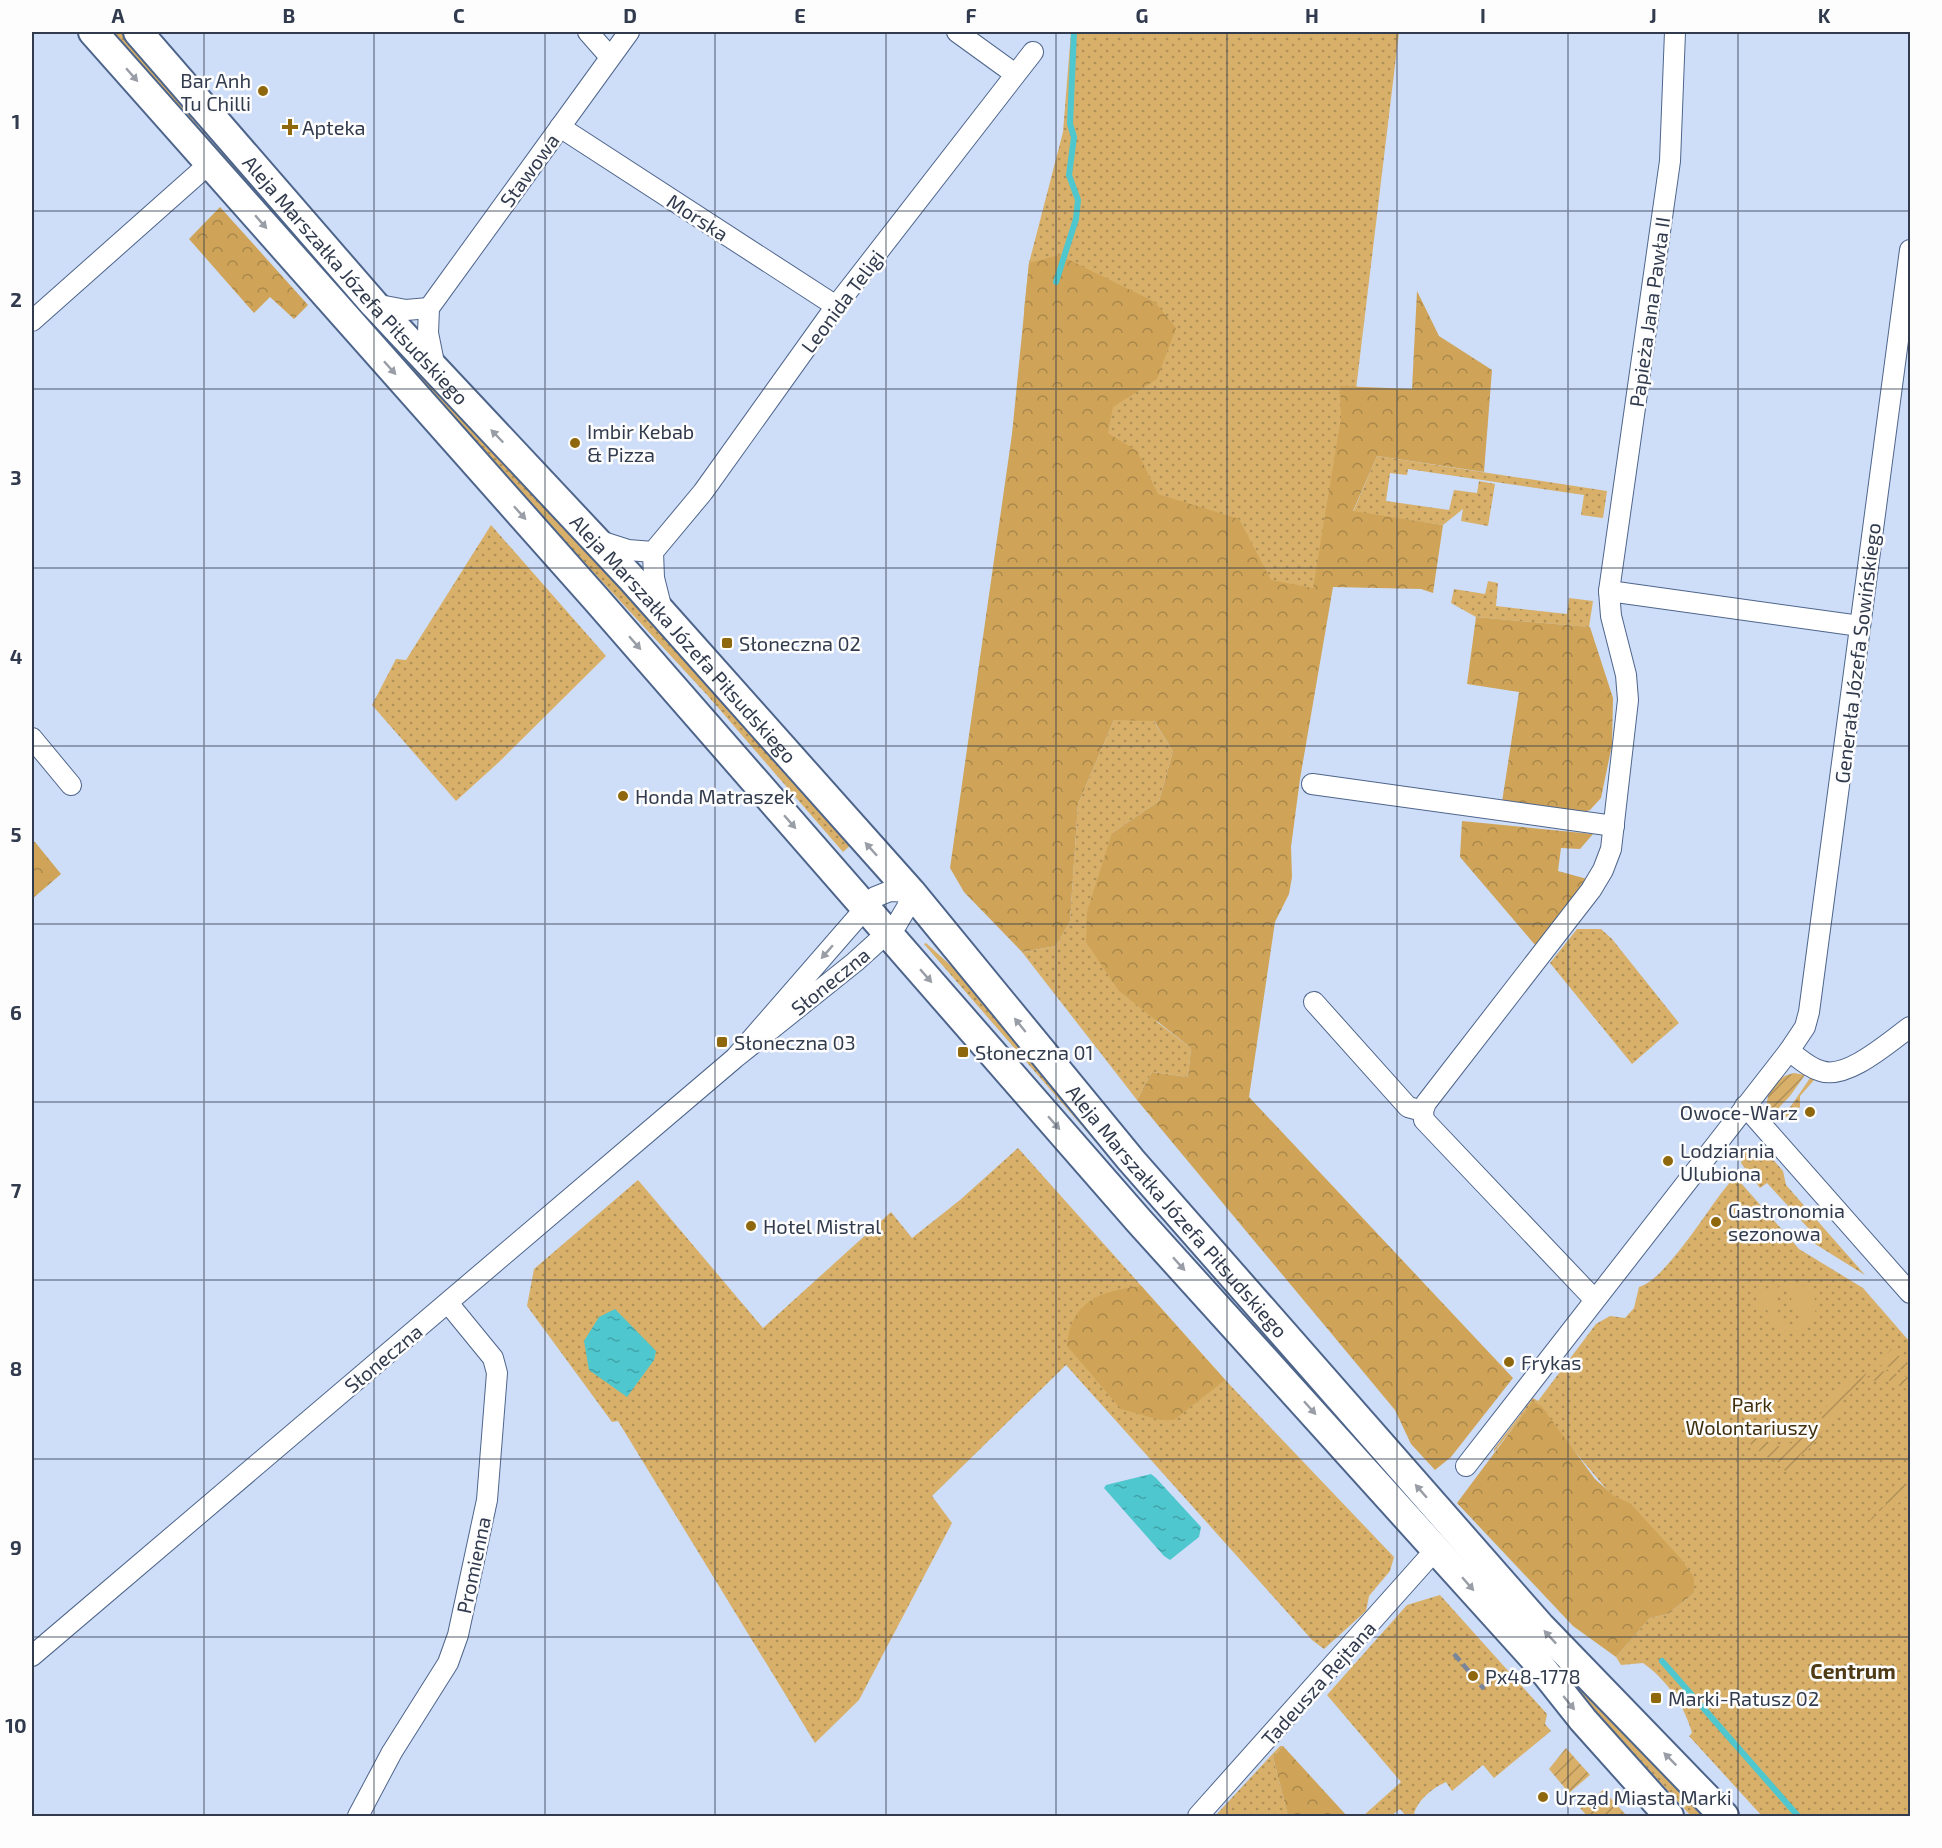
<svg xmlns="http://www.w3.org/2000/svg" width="1942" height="1848" viewBox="0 0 1942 1848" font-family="'Exo 2',sans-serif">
	<defs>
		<pattern id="grass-dots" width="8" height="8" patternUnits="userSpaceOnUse" patternTransform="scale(1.5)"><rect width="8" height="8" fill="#d8b069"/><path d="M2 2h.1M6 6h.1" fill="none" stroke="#b09059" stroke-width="1.8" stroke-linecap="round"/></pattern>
		<pattern id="forest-crowns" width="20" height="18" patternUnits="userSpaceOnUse" patternTransform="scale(1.5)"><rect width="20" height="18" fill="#cfa458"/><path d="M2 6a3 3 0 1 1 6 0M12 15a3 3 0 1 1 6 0" fill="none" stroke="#a9874b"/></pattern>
		<pattern id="garden-furrows" width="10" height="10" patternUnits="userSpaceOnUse" patternTransform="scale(1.5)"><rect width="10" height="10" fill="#d8b069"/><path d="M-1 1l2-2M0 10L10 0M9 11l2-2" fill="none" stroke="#b09059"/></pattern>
		<pattern id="water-ripples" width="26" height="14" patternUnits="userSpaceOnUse" patternTransform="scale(1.5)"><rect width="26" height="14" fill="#4ec7ce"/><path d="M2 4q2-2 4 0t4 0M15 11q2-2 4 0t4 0" fill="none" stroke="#41a3a9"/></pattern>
	</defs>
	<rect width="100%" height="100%" fill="#ceddf8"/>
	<g fill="url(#grass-dots)">
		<polygon points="109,32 121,32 203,132 399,352 676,645 853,843 843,852 708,696 386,348"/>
		<polygon points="1071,32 1399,32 1354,406 1321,600 1300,624 1154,530 1024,310 1029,263 1063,132"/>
		<polygon points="1377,456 1607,491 1603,518 1581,515 1584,495 1408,469 1407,475 1390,473 1386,501 1449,510 1454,490 1477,493 1479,481 1495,484 1488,526 1461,521 1463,509 1443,525 1353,512"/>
		<polygon points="491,525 606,656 499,762 456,801 372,705 396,659 406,660"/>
		<polygon points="1488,581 1498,583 1496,606 1567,614 1569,598 1593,601 1589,627 1476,617 1451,603 1454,589 1485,594"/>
		<polygon points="1114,720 1153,720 1173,751 1159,801 1112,833 1157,1022 1191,1048 1188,1077 1152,1072 1137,1100 1022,952 1056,946 1070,921 1078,804"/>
		<polygon points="1577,929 1601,929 1612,939 1679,1023 1632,1064 1550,963"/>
		<polygon points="926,943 959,973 1062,1087 1412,1497 1408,1501 924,944"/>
		<polygon points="1810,1078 1815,1079 1800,1096 1800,1107 1782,1120 1779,1117 1791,1106"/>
		<polygon points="1761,1146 1783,1171 1786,1185 1865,1275 1807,1239 1803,1235 1809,1229 1767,1183 1760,1188 1741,1163 1744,1153"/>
		<polygon points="1018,1148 1230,1385 1394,1557 1390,1571 1369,1596 1366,1611 1324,1649 1312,1640 1066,1365 932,1496 952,1523 859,1700 815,1743 618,1421 612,1422 527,1306 534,1269 638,1180 763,1328 891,1212 912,1238 960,1200"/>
		<path d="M1731 1181 1741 1183 1799 1249 1863 1288 1910 1342V1816H1762L1689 1736 1692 1733C1685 1706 1666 1679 1643 1663L1621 1665 1616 1657 1650 1618 1668 1614 1694 1593 1533 1402 1494 1452V1449L1533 1398 1538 1401 1596 1324 1610 1316 1625 1318 1634 1308 1639 1287C1667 1279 1709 1206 1731 1181Z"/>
		<polygon points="1425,1512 1705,1816 1691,1816 1586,1701"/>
		<path d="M1440 1595 1547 1714 1545 1724 1551 1731 1494 1778 1483 1765 1452 1791 1446 1782C1431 1789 1419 1799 1414 1813L1416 1816H1406L1400 1809 1391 1816 1383 1814 1381 1816H1363L1401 1782 1327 1695 1407 1605Z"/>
		<polygon points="1280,1746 1283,1746 1273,1757 1288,1816 1215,1816"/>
	</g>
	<g fill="url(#forest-crowns)">
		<polygon points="220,207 308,305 294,319 270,297 254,313 189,239"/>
		<polygon points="1059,255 1155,302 1176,328 1157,379 1113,407 1108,433 1137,451 1158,494 1239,519 1271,580 1313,588 1341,418 1340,386 1412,389 1417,291 1439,336 1492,370 1484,472 1377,456 1353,511 1443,525 1433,593 1421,589 1333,587 1300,779 1291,847 1292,877 1289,894 1275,922 1249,1097 1513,1378 1451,1457 1435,1470 1411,1444 1395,1410 1137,1100 1152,1072 1188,1077 1191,1048 1119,991 1086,942 1087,912 1112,833 1159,801 1173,751 1154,721 1114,720 1078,804 1070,921 1056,946 1022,952 964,892 950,868 1012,434 1029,263"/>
		<polygon points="1476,617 1590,627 1613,698 1612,745 1601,798 1590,810 1579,814 1502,802 1519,692 1467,684"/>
		<polygon points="1462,821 1593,834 1580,849 1561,848 1558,871 1587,879 1536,946 1460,857"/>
		<polygon points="32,842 35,842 61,874 32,899"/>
		<path d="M1141 1286 1225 1380 1174 1420H1160L1121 1409 1067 1346C1070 1301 1101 1291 1141 1286Z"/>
		<polygon points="1533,1401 1542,1407 1595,1479 1613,1495 1631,1504 1681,1559 1694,1578 1694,1593 1668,1614 1650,1618 1616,1657 1573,1626 1457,1503"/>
		<polygon points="1283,1746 1347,1816 1288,1816 1273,1757"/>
	</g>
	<g fill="url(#garden-furrows)">
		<path d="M1794 1073 1805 1075 1790 1096 1770 1117C1761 1098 1773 1077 1794 1073Z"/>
		<polygon points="1891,1349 1910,1365 1910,1371 1879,1365"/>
		<polygon points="1887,1371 1910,1378 1910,1391 1888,1380 1866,1381 1874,1372"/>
		<polygon points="1867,1373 1849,1396 1846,1395 1842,1401 1844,1403 1829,1423 1819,1416 1843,1386"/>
		<path d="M1816 1420 1826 1427 1804 1455 1802 1453 1797 1459 1800 1461 1789 1474 1778 1465 1779 1463 1773 1458 1771 1460 1736 1433 1740 1428C1774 1452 1789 1455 1816 1420Z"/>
		<polygon points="1899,1480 1910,1493 1858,1539 1873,1516 1876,1518 1880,1512 1878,1509 1880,1506 1883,1508 1888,1502 1885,1500 1896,1486 1895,1481"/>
		<polygon points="1566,1748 1590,1775 1569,1793 1549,1769"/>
		<polygon points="1603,1790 1627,1816 1587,1816 1580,1808"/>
	</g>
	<path fill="#d8b069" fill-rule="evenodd" d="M1795 1283C1836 1293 1810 1348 1776 1326L1767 1310 1759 1306 1756 1300 1759 1293 1764 1289 1773 1291 1784 1284ZM1789 1289 1794 1292 1791 1297 1792 1306 1804 1317 1801 1323 1791 1325 1780 1321 1774 1308 1778 1295Z"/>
	<g fill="url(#water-ripples)">
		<polygon points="615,1309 656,1351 654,1360 627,1397 589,1370 584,1341 599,1317"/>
		<polygon points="1151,1474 1156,1478 1201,1527 1199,1537 1170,1560 1164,1556 1104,1488 1106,1485"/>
	</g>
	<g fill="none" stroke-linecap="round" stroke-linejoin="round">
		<g stroke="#4ec7ce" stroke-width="6">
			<polyline points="1056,282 1076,219 1078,200 1069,175 1074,137 1070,124 1074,32"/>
			<polyline points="1662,1661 1798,1816"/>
		</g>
		<g stroke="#4e658b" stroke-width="22">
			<g id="minor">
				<polyline points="588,32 610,57"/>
				<polyline points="957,32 1015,74"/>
				<polyline points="560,127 836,306"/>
				<polyline points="374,304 406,310 429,308"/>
				<polyline points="32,321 210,163"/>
				<polyline points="435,368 428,333 429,308 629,32"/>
				<polyline points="597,540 628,550 653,552"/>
				<polyline points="1609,591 1860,626"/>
				<polyline points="662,610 654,578 653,552 703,492 836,306 1033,52"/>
				<polyline points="32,738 71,785"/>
				<polyline points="1312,784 1614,826"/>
				<polyline points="1314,1002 1408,1107 1423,1111"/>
				<polyline points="1789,1051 1805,1027 1809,1012 1910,250"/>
				<polyline points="1745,1106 1910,1293"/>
				<polyline points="1594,1299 1424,1120 1423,1111 1426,1103 1591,890 1603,870 1611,849 1628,700 1626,675 1611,616 1609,591 1670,161 1675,32"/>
				<path d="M1466 1466 1789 1051C1799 1058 1809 1068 1821 1071 1847 1080 1889 1042 1910 1027"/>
				<polyline points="32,1656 735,1058 855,962 897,924 907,907 911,892 890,891 875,897 735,1058"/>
				<polyline points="358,1816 392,1752 448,1663 458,1635 487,1500 497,1373 493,1358 448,1303"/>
				<polyline points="1198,1816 1437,1548"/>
			</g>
		</g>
		<g stroke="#4e658b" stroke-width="32">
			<g id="secondary">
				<polyline points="93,32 596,599 1139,1221 1533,1657 1583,1720 1669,1816"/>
				<path id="s1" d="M138 32 374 304 632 579 911 892 1131 1160 1541 1627 1724 1816"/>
			</g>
		</g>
		<use href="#minor" stroke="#fff" stroke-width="20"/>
		<use href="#secondary" stroke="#fff" stroke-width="28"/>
		<polyline stroke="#79859b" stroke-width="4.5" stroke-dasharray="9 4.5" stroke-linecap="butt" points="1454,1654 1484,1689"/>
	</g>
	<defs><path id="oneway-solid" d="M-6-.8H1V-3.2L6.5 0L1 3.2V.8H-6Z" transform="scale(1.5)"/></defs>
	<g fill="#989da6">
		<use href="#oneway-solid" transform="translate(132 75) rotate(49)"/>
		<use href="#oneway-solid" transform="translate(261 222) rotate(49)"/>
		<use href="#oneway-solid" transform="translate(390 368) rotate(48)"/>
		<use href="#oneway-solid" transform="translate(497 436) rotate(-134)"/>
		<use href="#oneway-solid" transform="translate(520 513) rotate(48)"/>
		<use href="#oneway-solid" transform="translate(635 643) rotate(49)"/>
		<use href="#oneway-solid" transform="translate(790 822) rotate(49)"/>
		<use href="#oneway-solid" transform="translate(871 849) rotate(-132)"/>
		<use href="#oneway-solid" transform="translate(827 952) rotate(131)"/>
		<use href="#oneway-solid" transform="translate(926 976) rotate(49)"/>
		<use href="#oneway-solid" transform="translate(1020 1025) rotate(-129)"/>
		<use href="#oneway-solid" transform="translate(1054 1123) rotate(49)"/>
		<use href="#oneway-solid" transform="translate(1179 1264) rotate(48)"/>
		<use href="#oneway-solid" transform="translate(1310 1408) rotate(48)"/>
		<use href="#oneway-solid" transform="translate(1421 1491) rotate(-131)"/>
		<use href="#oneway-solid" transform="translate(1468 1584) rotate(49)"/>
		<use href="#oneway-solid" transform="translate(1550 1637) rotate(-133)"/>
		<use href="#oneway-solid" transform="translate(1569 1703) rotate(51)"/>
		<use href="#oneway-solid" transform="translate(1670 1759) rotate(-135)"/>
	</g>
	<path fill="none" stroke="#313b4d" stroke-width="1.5" stroke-opacity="0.55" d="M204 32V1816M374 32V1816M545 32V1816M715 32V1816M886 32V1816M1056 32V1816M1227 32V1816M1397 32V1816M1568 32V1816M1738 32V1816M32 211H1910M32 389H1910M32 568H1910M32 746H1910M32 924H1910M32 1102H1910M32 1280H1910M32 1459H1910M32 1637H1910"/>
	<g fill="#8f670c" stroke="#fdfdfd" stroke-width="2">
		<circle cx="263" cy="91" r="6"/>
		<path d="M287 118h6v6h6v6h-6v6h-6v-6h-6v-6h6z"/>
		<circle cx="575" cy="443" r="6"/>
		<rect x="721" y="637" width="12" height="12" rx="3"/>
		<circle cx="623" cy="796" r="6"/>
		<rect x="716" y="1036" width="12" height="12" rx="3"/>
		<rect x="957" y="1046" width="12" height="12" rx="3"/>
		<circle cx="1810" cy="1112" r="6"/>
		<circle cx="1668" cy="1161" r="6"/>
		<circle cx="1716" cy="1222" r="6"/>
		<circle cx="751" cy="1226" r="6"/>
		<circle cx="1509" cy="1362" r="6"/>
		<circle cx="1473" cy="1676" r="6"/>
		<rect x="1650" y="1692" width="12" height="12" rx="3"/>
		<circle cx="1543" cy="1797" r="6"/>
	</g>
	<g text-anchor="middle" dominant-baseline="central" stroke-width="5" stroke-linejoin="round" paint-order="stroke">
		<g font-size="20" fill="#313b4d" stroke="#fdfdfd" text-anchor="start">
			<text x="251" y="80" text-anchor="end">Bar Anh<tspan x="251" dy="23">Tu Chilli</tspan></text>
			<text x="302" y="127">Apteka</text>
			<text x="587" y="431">Imbir Kebab<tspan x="587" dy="23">&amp; Pizza</tspan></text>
			<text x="739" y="643">Słoneczna 02</text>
			<text x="635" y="796">Honda Matraszek</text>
			<text x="734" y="1042">Słoneczna 03</text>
			<text x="975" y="1052">Słoneczna 01</text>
			<text x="1798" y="1112" text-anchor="end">Owoce-Warz</text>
			<text x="1680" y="1150">Lodziarnia<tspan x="1680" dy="23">Ulubiona</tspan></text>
			<text x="1728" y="1210">Gastronomia<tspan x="1728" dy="23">sezonowa</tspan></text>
			<text x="763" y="1226">Hotel Mistral</text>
			<text x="1521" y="1362">Frykas</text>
			<text x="1485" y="1676">Px48-1778</text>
			<text x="1668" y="1698">Marki-Ratusz 02</text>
			<text x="1555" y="1797">Urząd Miasta Marki</text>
		</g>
		<g font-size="20" fill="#313b4d" stroke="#fdfdfd">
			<text transform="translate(529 170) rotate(-54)">Stawowa</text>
			<text transform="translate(698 217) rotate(33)">Morska</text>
			<text stroke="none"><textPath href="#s1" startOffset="330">Aleja Marszałka Józefa Piłsudskiego</textPath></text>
			<text transform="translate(842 301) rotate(-53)">Leonida Teligi</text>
			<text transform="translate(1649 312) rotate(-82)">Papieża Jana Pawła II</text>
			<text stroke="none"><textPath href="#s1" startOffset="816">Aleja Marszałka Józefa Piłsudskiego</textPath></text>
			<text transform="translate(1857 653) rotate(-83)">Generała Józefa Sowińskiego</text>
			<text transform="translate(830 981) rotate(-39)">Słoneczna</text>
			<text stroke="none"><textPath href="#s1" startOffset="1572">Aleja Marszałka Józefa Piłsudskiego</textPath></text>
			<text transform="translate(383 1358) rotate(-40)">Słoneczna</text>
			<text transform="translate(473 1565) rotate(-78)">Promienna</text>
			<text transform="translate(1318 1683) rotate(-48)">Tadeusza Rejtana</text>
		</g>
		<g font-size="20" fill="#402f0c" stroke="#fdfdfd">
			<text x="1752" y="1404">Park<tspan x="1752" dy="23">Wolontariuszy</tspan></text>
		</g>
		<g font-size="21" font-weight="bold" fill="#4f3b16" stroke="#fdfdfd">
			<text x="1853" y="1670">Centrum</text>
		</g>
	</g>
	<rect width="1942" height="1848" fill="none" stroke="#fdfdfd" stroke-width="66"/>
	<rect x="33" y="33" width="1876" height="1782" fill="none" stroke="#313b4d" stroke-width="2"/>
	<g font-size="20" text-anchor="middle" font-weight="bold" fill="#313b4d">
		<text x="118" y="23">A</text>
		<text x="289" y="23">B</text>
		<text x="459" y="23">C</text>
		<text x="630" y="23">D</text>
		<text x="800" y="23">E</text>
		<text x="971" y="23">F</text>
		<text x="1142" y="23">G</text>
		<text x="1312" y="23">H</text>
		<text x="1483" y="23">I</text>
		<text x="1653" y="23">J</text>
		<text x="1824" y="23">K</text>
		<text x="16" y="129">1</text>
		<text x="16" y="307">2</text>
		<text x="16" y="485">3</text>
		<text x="16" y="664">4</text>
		<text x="16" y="842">5</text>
		<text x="16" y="1020">6</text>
		<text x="16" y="1198">7</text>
		<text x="16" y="1376">8</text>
		<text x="16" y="1555">9</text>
		<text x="16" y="1733">10</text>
	</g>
</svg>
